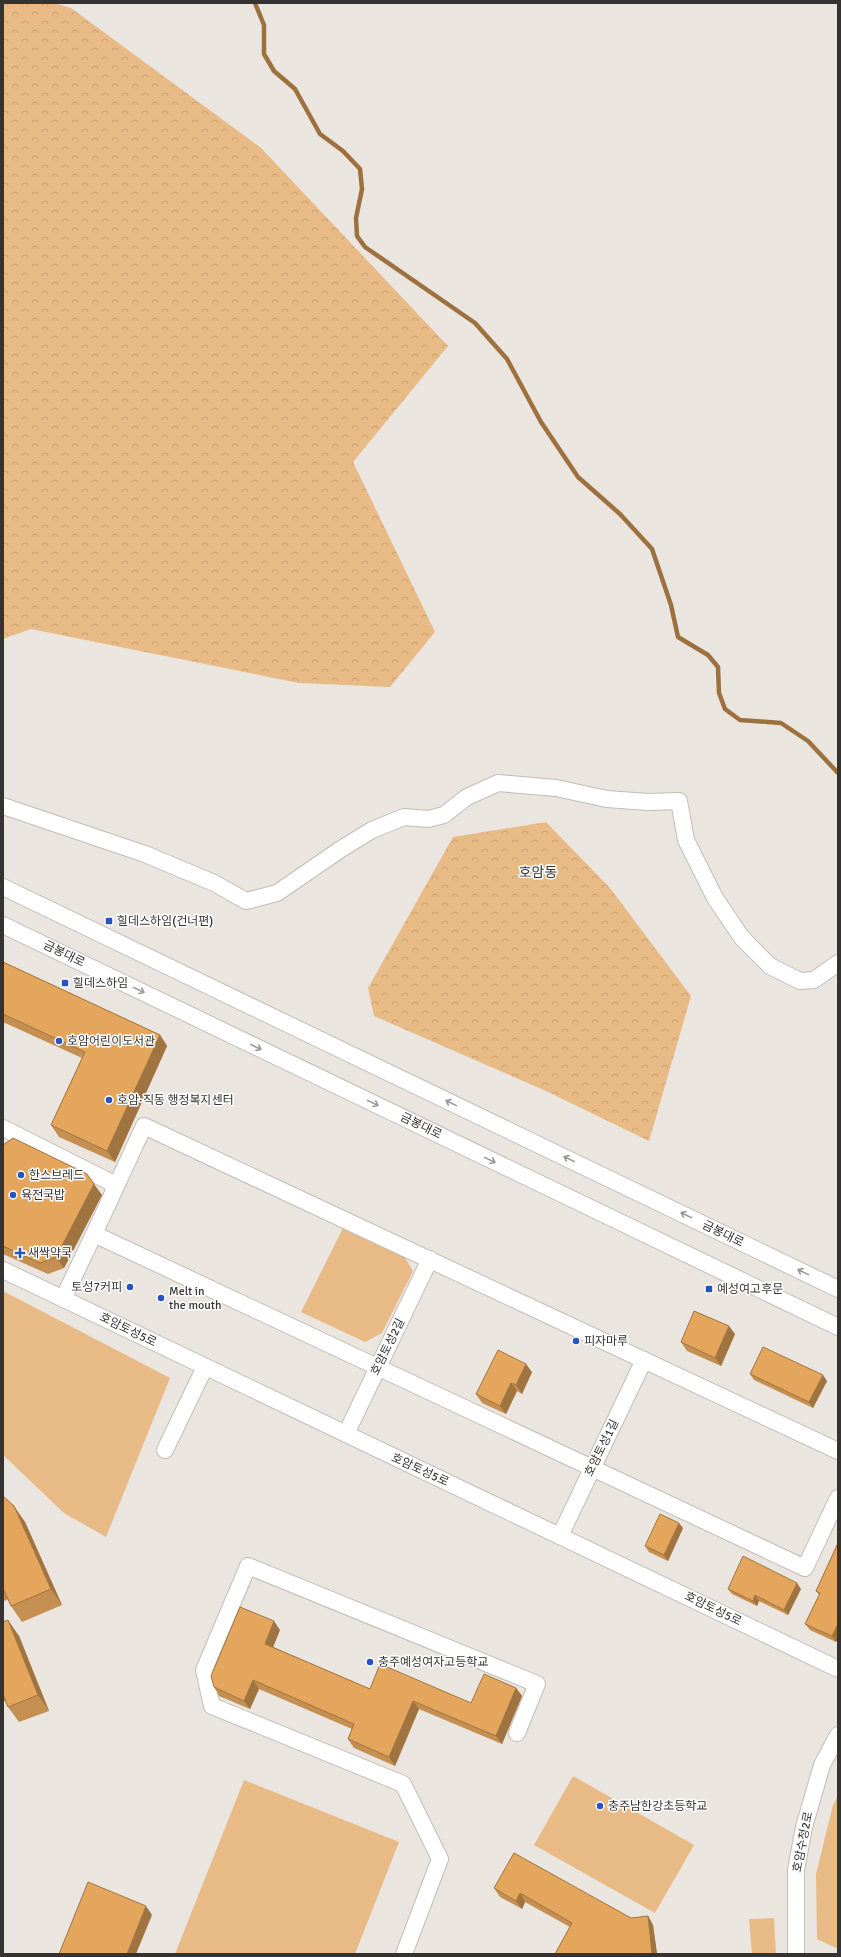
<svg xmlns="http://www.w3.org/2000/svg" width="841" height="1957" viewBox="0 0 841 1957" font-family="Signika,'Noto Sans KR',sans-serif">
	<defs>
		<pattern id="forest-crowns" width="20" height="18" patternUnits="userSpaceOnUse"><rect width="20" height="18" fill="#e8ba86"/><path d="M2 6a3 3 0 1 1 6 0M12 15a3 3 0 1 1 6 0" fill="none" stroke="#c8a074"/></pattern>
	</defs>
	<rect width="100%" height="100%" fill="#ebe5df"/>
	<g fill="url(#forest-crowns)">
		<polygon points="3,3 54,3 71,8 261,148 448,346 353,462 435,632 390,687 299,683 31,629 3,639"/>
		<polygon points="546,822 610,888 691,996 649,1141 546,1091 374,1016 368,988 453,837"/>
	</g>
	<g fill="#e8ba86">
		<polygon points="343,1228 404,1256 413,1271 382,1333 365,1342 301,1312"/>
		<polygon points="3,1291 170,1378 106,1537 64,1513 3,1455"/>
		<polygon points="573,1776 694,1845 655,1913 534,1845"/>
		<polygon points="244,1780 399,1842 355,1954 175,1954"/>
		<polygon points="838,1796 838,1949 817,1939 816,1874 833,1805"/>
		<polygon points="774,1918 776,1954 752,1954 749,1919"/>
	</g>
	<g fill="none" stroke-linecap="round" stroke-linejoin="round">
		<polyline stroke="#9d713e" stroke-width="4.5" points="255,3 264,25 264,54 274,71 295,89 320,134 343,151 360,169 362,189 356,218 357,236 365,247 475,323 507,359 541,422 578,477 620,514 652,549 671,605 678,637 708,655 718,667 719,693 725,709 740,720 781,723 808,741 838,773"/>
		<g stroke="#c3bdb6" stroke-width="18">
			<g id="minor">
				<polyline points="3,806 145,854 214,883 246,901 277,893 341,849 372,830 404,817 428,819 444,815 467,797 498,783 556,788 607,799 648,802 679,801 686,840 715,898 742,938 770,966 800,981 814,980 838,963"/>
				<polyline points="3,887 838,1289"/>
				<polyline points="3,925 838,1327"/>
				<polyline points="3,1128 116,1185"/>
				<polyline points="3,1270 838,1669"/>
				<polyline points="63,1299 94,1234"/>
				<polyline points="346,1434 430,1259"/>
				<polyline points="165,1450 205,1367"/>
				<polyline points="838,1451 144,1126 94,1234 805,1568 838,1498"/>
				<polyline points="560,1536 644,1360"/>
				<polyline points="404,1954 440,1859 403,1784 212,1706 204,1670 248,1566 537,1684 517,1733"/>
				<polyline points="796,1954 796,1870 804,1827 822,1765 838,1735"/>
			</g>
		</g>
		<use href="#minor" stroke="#fff" stroke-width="16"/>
	</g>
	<g fill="#c48f50">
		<polygon points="3,962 160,1035 167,1046 115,1162 59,1137 51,1125 82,1058 3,1022"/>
		<polygon points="3,1145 102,1195 64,1268 48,1274 3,1254"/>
		<polygon points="735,1334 721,1366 687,1351 681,1342"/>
		<polygon points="532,1372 522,1394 517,1391 506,1414 482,1403 476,1394"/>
		<polygon points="750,1374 827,1381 813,1408 754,1380"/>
		<polygon points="3,1496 25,1522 62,1605 22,1622 11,1606 8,1599 5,1601 3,1599"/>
		<polygon points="683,1528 668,1561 649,1552 645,1546"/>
		<polygon points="838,1543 838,1639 836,1642 810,1630 805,1624 819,1595 816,1591"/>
		<polygon points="728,1589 801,1589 788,1615 759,1601 757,1606 732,1594"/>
		<polygon points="3,1622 19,1636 49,1711 19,1722 8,1707 6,1701 3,1702"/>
		<polygon points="280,1630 273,1647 370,1689 471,1703 516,1688 522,1696 502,1744 419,1709 395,1766 354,1748 348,1739 352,1729 259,1689 250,1709 219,1696 214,1687"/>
		<polygon points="494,1888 631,1918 648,1916 653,1925 657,1954 555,1954 570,1927 525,1902 522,1909 500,1897"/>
	</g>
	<g fill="#a07441">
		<polygon points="160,1035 167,1046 115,1162 107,1151"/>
		<polygon points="94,1184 102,1195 64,1268 56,1257"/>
		<polygon points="729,1326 735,1334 721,1366 715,1358"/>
		<polygon points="526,1364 532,1372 522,1394 516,1385"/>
		<polygon points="823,1375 827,1381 813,1408 809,1402"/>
		<polygon points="511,1383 517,1391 506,1414 500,1406"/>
		<polygon points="14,1506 25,1522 62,1605 51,1589"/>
		<polygon points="679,1523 683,1528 668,1561 664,1555"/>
		<polygon points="797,1583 801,1589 788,1615 784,1610"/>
		<polygon points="755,1595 759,1601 757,1606 753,1601"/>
		<polygon points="8,1620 19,1636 49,1711 38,1695"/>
		<polygon points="274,1621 280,1630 271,1652 265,1644"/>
		<polygon points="838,1624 838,1639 836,1642 832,1636"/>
		<polygon points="253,1680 259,1689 250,1709 244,1701"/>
		<polygon points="516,1688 522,1696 502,1744 496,1736"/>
		<polygon points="413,1701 419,1709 395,1766 389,1757"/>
		<polygon points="520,1893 525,1902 522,1909 516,1901"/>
		<polygon points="146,1906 152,1915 136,1954 127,1954"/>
		<polygon points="648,1916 653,1925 657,1954 652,1954"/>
	</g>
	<g fill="#e4a65d" stroke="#a07441">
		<polygon points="3,962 160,1035 107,1151 51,1125 85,1052 3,1014"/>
		<polygon points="13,1138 87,1174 94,1184 56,1257 40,1263 3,1246 3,1145"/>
		<polygon points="694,1311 729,1326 715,1358 681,1342"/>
		<polygon points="763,1347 823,1375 809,1402 750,1374"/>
		<polygon points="498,1350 526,1364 516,1385 511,1383 500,1406 476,1394"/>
		<polygon points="3,1496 14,1506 51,1589 11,1606 3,1588"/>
		<polygon points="660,1514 679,1523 664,1555 645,1546"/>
		<polygon points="838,1543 838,1624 832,1636 805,1624 820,1593 816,1591"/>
		<polygon points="743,1556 797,1583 784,1610 755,1595 753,1601 728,1589"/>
		<polygon points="240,1607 274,1621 265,1644 370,1689 380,1664 471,1703 484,1674 516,1688 496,1736 413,1701 389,1757 348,1739 354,1724 253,1680 244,1701 214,1687 211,1676"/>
		<polygon points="8,1620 38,1695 8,1707 3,1694 3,1622"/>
		<polygon points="514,1853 631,1918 648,1916 652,1954 555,1954 572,1923 520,1893 516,1901 494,1888"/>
		<polygon points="88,1882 146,1906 127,1954 59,1954"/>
	</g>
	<defs><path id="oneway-shaft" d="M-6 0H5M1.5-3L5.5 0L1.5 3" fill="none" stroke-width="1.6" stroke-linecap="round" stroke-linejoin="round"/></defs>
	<g stroke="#9a9998">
		<use href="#oneway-shaft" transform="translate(139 990) rotate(26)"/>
		<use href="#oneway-shaft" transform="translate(256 1047) rotate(26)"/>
		<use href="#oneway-shaft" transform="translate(373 1103) rotate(26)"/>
		<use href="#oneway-shaft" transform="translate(451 1103) rotate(-154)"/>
		<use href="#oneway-shaft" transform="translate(569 1159) rotate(-154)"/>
		<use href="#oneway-shaft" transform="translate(490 1160) rotate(26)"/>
		<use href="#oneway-shaft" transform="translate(686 1215) rotate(-154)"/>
		<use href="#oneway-shaft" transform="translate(803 1272) rotate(-154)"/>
	</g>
	<g fill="#2555c3" stroke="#fff" stroke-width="1.5">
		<rect x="105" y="917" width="8" height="8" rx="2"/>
		<rect x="61" y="979" width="8" height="8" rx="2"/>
		<circle cx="59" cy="1041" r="4"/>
		<circle cx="109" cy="1100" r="4"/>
		<circle cx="21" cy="1175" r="4"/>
		<circle cx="13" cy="1195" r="4"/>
		<path d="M18 1247h4v4h4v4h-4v4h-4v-4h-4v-4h4z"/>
		<circle cx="130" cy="1287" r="4"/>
		<rect x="705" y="1285" width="8" height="8" rx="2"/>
		<circle cx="161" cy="1298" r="4"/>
		<circle cx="576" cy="1341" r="4"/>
		<circle cx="370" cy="1662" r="4"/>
		<circle cx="600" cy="1806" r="4"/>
	</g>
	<g text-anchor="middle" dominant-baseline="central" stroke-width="3" stroke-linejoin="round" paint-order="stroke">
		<g font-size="12" fill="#353331" stroke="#fff" text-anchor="start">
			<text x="117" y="921">힐데스하임(건너편)</text>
			<text x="73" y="983">힐데스하임</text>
			<text x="67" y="1041">호암어린이도서관</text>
			<text x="117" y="1100">호암·직동 행정복지센터</text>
			<text x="29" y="1175">한스브레드</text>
			<text x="21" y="1195">육전국밥</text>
			<text x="28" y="1253">새싹약국</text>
			<text x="122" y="1287" text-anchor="end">토성7커피</text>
			<text x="717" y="1289">예성여고후문</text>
			<text x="169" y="1291">Melt in<tspan x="169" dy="14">the mouth</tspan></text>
			<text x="584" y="1341">피자마루</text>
			<text x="378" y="1662">충주예성여자고등학교</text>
			<text x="608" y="1806">충주남한강초등학교</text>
		</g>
		<g font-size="12" fill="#353331" stroke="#fff">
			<text transform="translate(64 954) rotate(26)">금봉대로</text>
			<text transform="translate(421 1126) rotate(26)">금봉대로</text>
			<text transform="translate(723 1234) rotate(26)">금봉대로</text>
			<text transform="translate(128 1330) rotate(26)">호암토성5로</text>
			<text transform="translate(388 1347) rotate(-64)">호암토성2길</text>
			<text transform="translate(602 1448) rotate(-64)">호암토성1길</text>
			<text transform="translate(420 1470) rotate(25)">호암토성5로</text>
			<text transform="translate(713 1609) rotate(26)">호암토성5로</text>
			<text transform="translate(803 1842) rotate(-79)">호암수청2로</text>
		</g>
		<g font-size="14" fill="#36312c" stroke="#fff">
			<text x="538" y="872">호암동</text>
		</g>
	</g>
	<rect width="841" height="1957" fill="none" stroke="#353331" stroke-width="8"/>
</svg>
